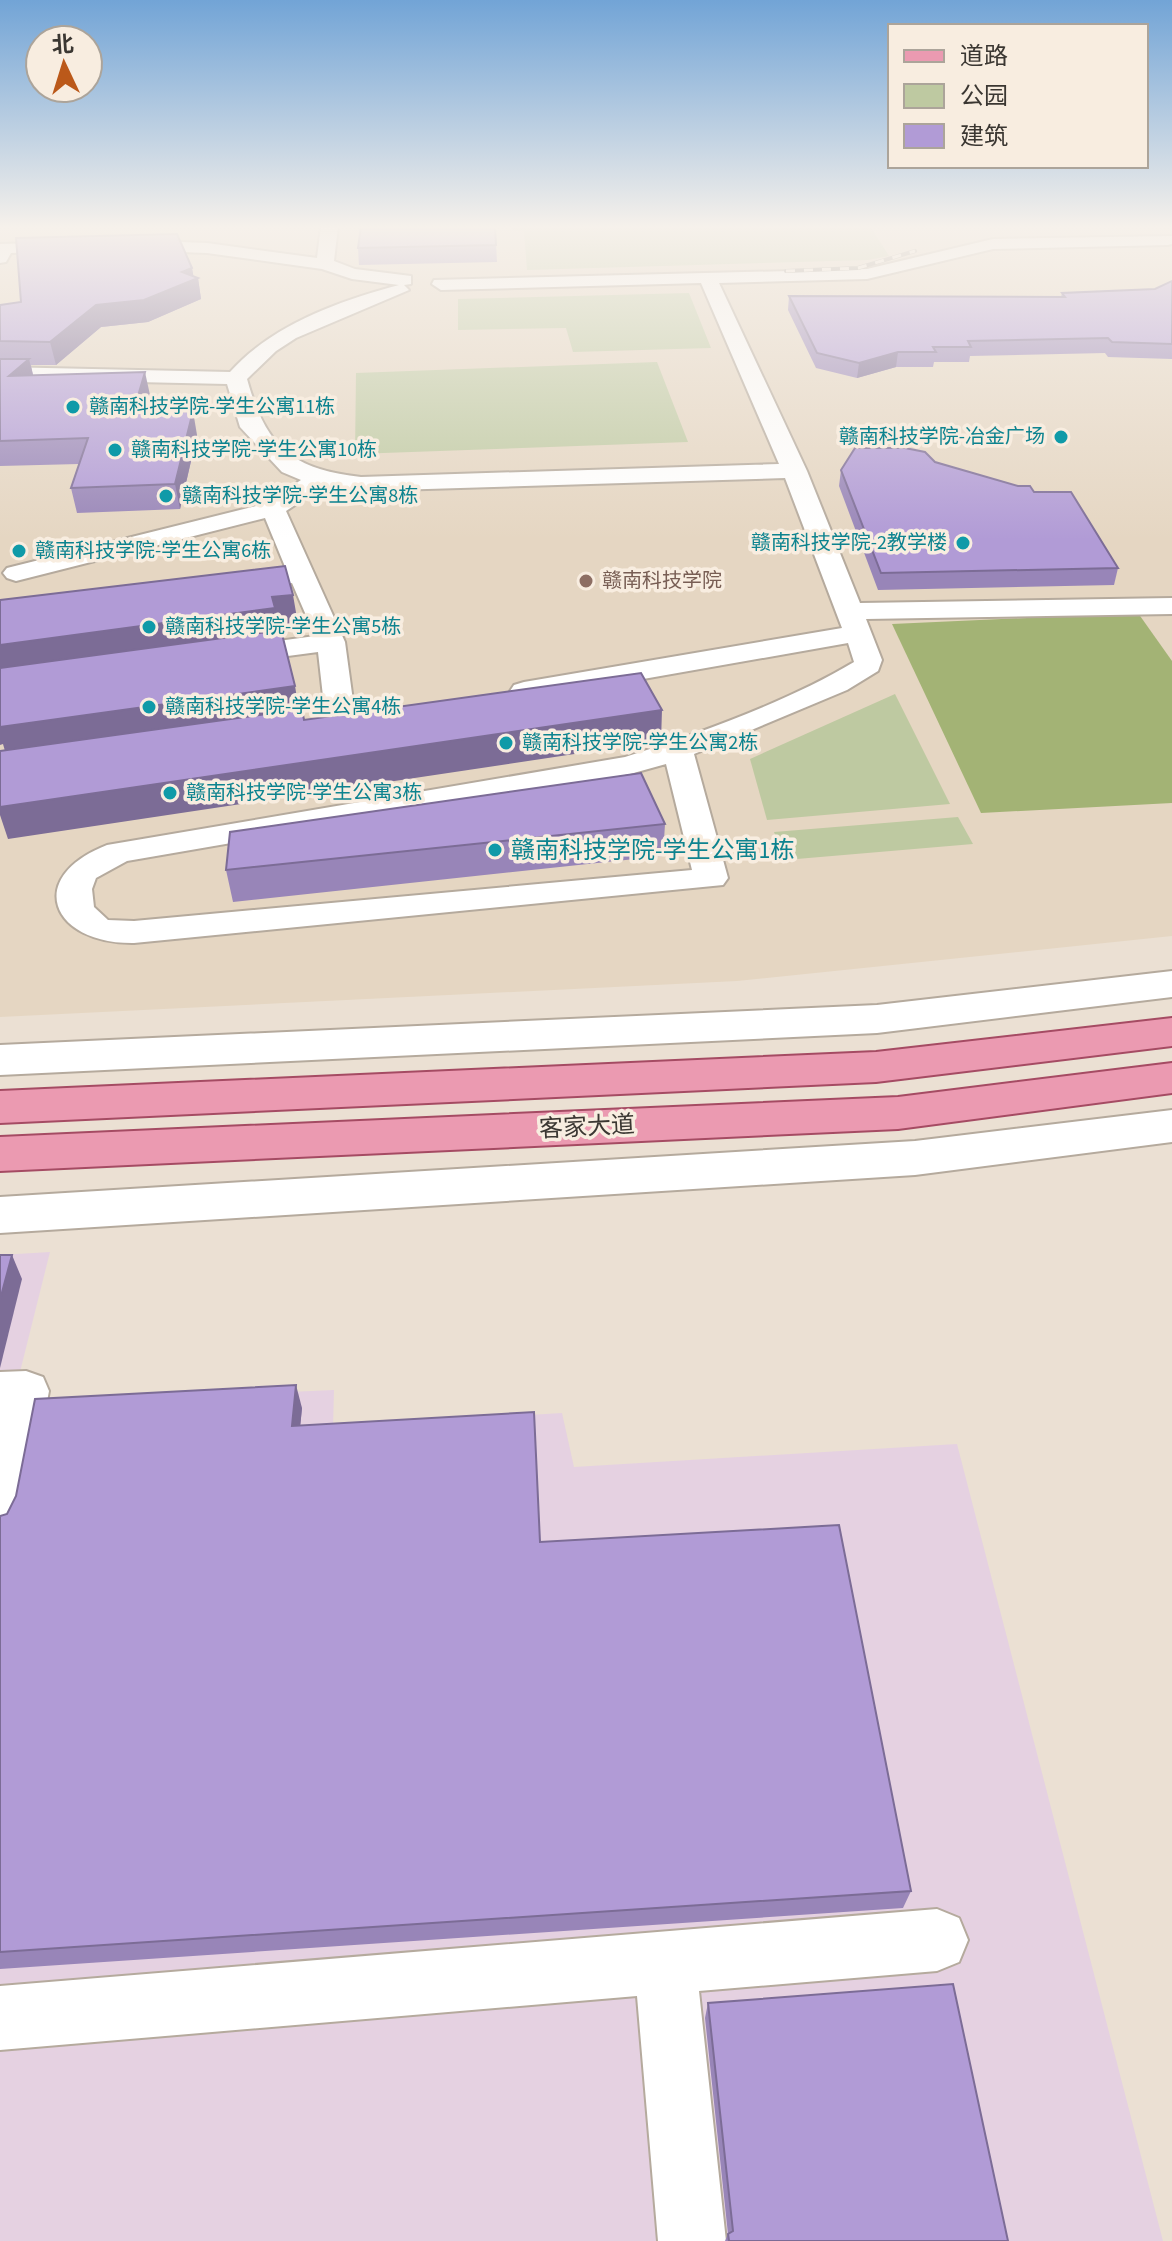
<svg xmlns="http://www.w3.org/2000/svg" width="1172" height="2241" viewBox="0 0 1172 2241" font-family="'Source Sans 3','Noto Sans SC',sans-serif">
	<rect width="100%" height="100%" fill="#ebe0d3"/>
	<polygon fill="#e5d1e1" points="50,1252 12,1404 334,1390 333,1427 562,1413 574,1467 957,1444 1163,2241 0,2241 0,1255"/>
	<polygon fill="#e5d6c2" points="0,226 1172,226 1172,936 737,981 0,1017"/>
	<g fill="#bec9a1">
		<polygon points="513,226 870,226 889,256 868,260 527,270 524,231 513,231"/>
		<polygon points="689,293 711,348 573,352 566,328 458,330 458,299"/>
		<polygon points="657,362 688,442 355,454 356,373"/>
		<polygon points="895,694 950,804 767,820 750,759"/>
		<polygon points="958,817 973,844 785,860 774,832"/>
	</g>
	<polygon fill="#a3b375" points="1138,613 1172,661 1172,803 981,813 892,624"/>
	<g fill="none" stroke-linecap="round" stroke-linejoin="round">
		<g stroke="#b5aa9d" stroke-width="4">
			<g id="minor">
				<path d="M321 226H338L334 261 355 269 411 276V284L404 285 409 290 296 338 276 351 247 379C266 447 291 469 361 477L779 464 701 283 441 290 432 284 434 280 867 269 993 239 1172 236V244L1168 245 993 249 867 279 719 283 807 471 860 603 1172 598V614L866 619 882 660 878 671 847 690 694 754 728 878 723 885 134 943C52 944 23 878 107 845L625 757C698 734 789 701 854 662L848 643 524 700 514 697 510 691 514 685 524 682 842 628 785 478 361 491 322 487 286 511 345 642 356 723 352 729H330L326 723 318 652 234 663 224 661 220 655 224 649 234 647 315 636 292 583 234 592 221 584 234 576 286 569 265 518 16 581 7 578 3 573 7 568 264 504 301 480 282 472 240 427 227 384 0 379V367L230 372C272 325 339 301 399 285L352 279 322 269 207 253 129 250 120 245 129 240 207 243 317 258ZM666 764 692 870 134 921 108 920 94 907 92 889 96 878 127 861 630 774Z"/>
				<polygon points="69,242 78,247 75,251 11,253 6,262 0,263 0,244"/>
				<polygon points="26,1371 43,1377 49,1391 25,1517 18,1533 0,1540 0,1372"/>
				<polygon points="937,1909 959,1918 968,1940 959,1962 937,1971 699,1991 726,2241 658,2241 637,1996 0,2050 0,1986"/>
			</g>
		</g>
		<g stroke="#b5aa9d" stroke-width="4">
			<g id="tertiary">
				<polygon points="1172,971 1172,997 877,1033 0,1075 0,1045 877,1005"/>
				<polygon points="1172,1110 1172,1142 915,1175 0,1233 0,1197 915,1141"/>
			</g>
		</g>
		<g stroke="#a54b63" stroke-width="4">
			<g id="primary">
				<polygon points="1172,1018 1172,1046 876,1082 0,1123 0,1091 876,1052"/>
				<polygon points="1172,1063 1172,1093 898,1129 0,1171 0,1137 898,1097"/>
			</g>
		</g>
		<use href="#minor" fill="#fff" fill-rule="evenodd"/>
		<use href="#tertiary" fill="#fff" fill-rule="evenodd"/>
		<use href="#primary" fill="#eb9ab1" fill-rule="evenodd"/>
		<g stroke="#938c83" stroke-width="4">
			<polyline id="rail" points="786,271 858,268 915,251"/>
		</g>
		<use href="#rail" stroke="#f8ede0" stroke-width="3" stroke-dasharray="9" stroke-linecap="butt"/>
	</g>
	<g fill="#9885b8">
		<polygon points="495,226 497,262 359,265 358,248"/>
		<polygon points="192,268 193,276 198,278 201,299 148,322 101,327 56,365 31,365 33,375 150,395 145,412 197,435 180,509 77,513 71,488 79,464 0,466 0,305 21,302"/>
		<polygon points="1172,281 1172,359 1108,357 1105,353 970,356 969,362 934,362 933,367 896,367 857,378 816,368 788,310 789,296 1061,297 1062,293 1155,289"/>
		<polygon points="935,462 1034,492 1118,568 1114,585 878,590 839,486 841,470"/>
		<polygon points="665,824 663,856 233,902 226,870"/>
		<polygon points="302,1408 300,1426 540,1542 911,1891 903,1908 0,1969 0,1516"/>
		<polygon points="708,2003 1008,2241 725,2241 728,2234 705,2018"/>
	</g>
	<g fill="#7c6c96">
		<polygon points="192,268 194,279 198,278 201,299 148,322 101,327 56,365 50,342 96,305"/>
		<polygon points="898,352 896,367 857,378 859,363"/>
		<polygon points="29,359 35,383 9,376"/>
		<polygon points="145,372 150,395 138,437 133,413"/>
		<polygon points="193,411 197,435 180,509 175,484"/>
		<polygon points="293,595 298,624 278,626 280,638 0,676 0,645 272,597"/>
		<polygon points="295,686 300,716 7,758 3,744 0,745 0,722"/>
		<polygon points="662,710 661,741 8,839 0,815 0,807"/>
		<polygon points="12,1255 22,1279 0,1368 0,1300"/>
		<polygon points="296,1385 302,1408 298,1449 292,1426"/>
	</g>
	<g fill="#b19bd6" stroke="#7c6c96" stroke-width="2">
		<polygon points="361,226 495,226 496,245 358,248"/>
		<polygon points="177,234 192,268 182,272 198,278 144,300 96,305 50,342 0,341 0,305 21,302 16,238"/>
		<polygon points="1172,281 1172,344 1112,342 1108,338 968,341 971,347 933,347 936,352 898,352 859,363 817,353 789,296 1065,297 1062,293 1155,289"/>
		<polygon points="0,359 29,359 9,376 145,372 133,413 193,411 175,484 71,488 88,438 0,441"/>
		<polygon points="855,448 905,448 925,452 935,462 1018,486 1030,486 1034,492 1071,492 1118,568 881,573 841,470"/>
		<polygon points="285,566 293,595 272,597 275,608 0,645 0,600"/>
		<polygon points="281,630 295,686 0,727 0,668"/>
		<polygon points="641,673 662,710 0,807 0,751 302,709 304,720"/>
		<polygon points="641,773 665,824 226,870 230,832"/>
		<polygon points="0,1255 12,1255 0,1300"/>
		<polygon points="296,1385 292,1426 534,1412 540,1542 839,1525 911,1891 0,1952 0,1516 7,1514 16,1496 35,1399"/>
		<polygon points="953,1984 1008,2241 729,2241 728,2234 733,2231 708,2003"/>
	</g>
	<linearGradient id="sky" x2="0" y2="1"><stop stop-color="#72a4d6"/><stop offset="0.42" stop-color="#f6f1eb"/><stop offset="1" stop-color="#f6f1eb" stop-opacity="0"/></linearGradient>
	<rect width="1172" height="540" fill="url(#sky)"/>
	<g fill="#0f9aa8" stroke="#f8ede0" stroke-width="3">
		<circle cx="73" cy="407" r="8"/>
		<circle cx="1061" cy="437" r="8"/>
		<circle cx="115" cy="450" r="8"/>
		<circle cx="166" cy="496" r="8"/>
		<circle cx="963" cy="543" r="8"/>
		<circle cx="19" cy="551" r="8"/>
		<circle cx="149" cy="627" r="8"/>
		<circle cx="149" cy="707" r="8"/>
		<circle cx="506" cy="743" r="8"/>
		<circle cx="170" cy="793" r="8"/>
		<circle cx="495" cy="850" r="8"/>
	</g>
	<circle fill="#8d6e63" stroke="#f8ede0" stroke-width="3" cx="586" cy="581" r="8"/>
	<g text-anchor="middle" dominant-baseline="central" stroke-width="7" stroke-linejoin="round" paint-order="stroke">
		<g font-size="20" fill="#0d838f" stroke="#f8ede0" text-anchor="start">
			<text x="89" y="407">赣南科技学院-学生公寓11栋</text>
			<text x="1045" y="437" text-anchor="end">赣南科技学院-冶金广场</text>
			<text x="131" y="450">赣南科技学院-学生公寓10栋</text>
			<text x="182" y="496">赣南科技学院-学生公寓8栋</text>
			<text x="947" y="543" text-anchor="end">赣南科技学院-2教学楼</text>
			<text x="35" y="551">赣南科技学院-学生公寓6栋</text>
			<text x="165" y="627">赣南科技学院-学生公寓5栋</text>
			<text x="165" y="707">赣南科技学院-学生公寓4栋</text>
			<text x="522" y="743">赣南科技学院-学生公寓2栋</text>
			<text x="186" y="793">赣南科技学院-学生公寓3栋</text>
		</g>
		<g font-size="20" fill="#785e54" stroke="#f8ede0" text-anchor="start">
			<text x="602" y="581">赣南科技学院</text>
		</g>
		<g font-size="24" fill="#0d838f" stroke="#f8ede0" text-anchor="start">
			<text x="511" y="850">赣南科技学院-学生公寓1栋</text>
		</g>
		<g font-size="24" fill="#3b3732" stroke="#f8ede0">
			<text transform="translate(587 1127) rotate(-3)">客家大道</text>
		</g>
	</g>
	<rect x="888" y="24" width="260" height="144" fill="#f8ede0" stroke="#aca49a" stroke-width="2"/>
	<rect x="904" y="50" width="40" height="12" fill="#eb9ab1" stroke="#aca49a" stroke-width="2"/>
	<text x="960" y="64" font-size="24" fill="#3b3732">道路</text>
	<rect x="904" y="84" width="40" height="24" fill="#bec9a1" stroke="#aca49a" stroke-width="2"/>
	<text x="960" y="104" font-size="24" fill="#3b3732">公园</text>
	<rect x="904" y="124" width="40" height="24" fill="#b19bd6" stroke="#aca49a" stroke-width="2"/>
	<text x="960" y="144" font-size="24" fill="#3b3732">建筑</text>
	<g transform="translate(64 64) rotate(356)"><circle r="38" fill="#f8ede0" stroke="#aca49a" stroke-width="2"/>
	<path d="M0-6L14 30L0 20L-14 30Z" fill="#bb591a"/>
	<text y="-12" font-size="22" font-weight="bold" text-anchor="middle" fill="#3b3732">北</text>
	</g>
</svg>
